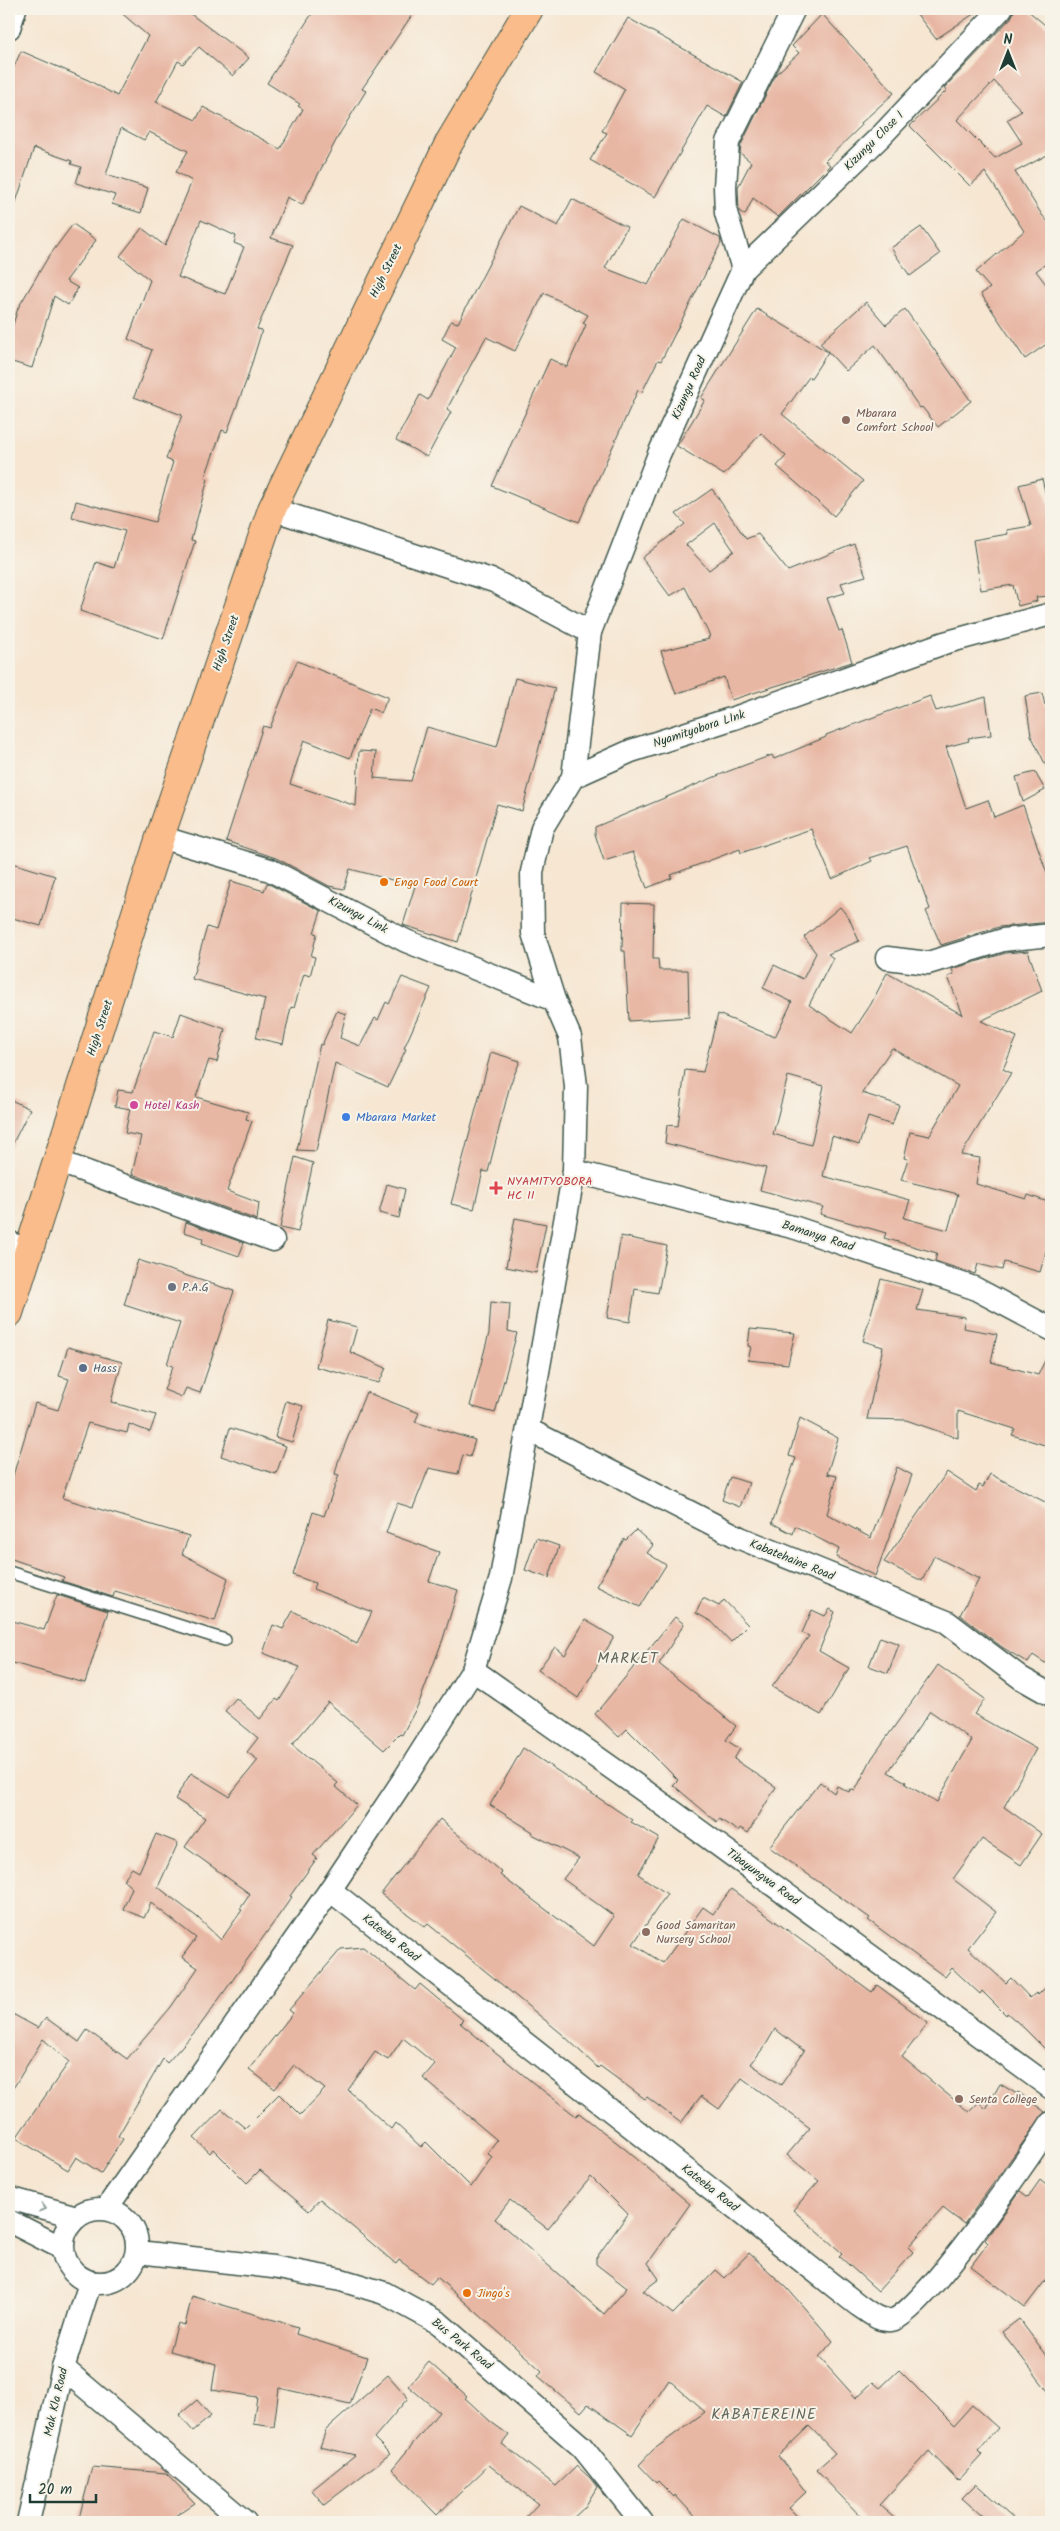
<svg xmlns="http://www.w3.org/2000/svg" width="1060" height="2531" viewBox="0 0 1060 2531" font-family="Kalam,sans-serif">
	<rect width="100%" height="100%" fill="#f7f3e8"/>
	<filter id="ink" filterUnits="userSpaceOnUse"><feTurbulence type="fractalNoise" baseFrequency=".02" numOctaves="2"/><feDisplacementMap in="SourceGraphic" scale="10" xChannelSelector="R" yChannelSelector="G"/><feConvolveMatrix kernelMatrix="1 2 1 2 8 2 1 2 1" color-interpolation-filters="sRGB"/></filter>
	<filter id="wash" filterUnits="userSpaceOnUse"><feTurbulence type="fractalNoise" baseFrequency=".0096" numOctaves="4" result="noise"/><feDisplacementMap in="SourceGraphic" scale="20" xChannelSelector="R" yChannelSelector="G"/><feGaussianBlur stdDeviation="1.12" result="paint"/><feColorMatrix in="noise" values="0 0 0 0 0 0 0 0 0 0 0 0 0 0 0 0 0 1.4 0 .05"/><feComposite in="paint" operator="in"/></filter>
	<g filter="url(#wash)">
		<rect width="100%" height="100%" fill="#f6e6d2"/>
		<g id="blocks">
			<g fill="#e8b7a4" fill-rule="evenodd">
				<path d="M117 9H184L249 58 233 76 199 47 183 64 178 61 156 102 196 120 203 107 280 149 303 109 298 106 300 104 267 83 315 9H416L362 89 366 91 340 133 302 205 287 197 271 238 293 245 257 329 262 330 247 379 227 432 222 430 205 477 208 479 191 540 195 541 163 639 80 611 96 562 114 568 125 531 72 517 76 501 155 522 173 462 166 459 182 415 134 397 152 350 128 339 150 280 120 256 142 228 165 246 192 181 176 172 188 151 149 132 144 140 121 128 106 175 148 188 141 213 112 204 115 195 76 183 81 167 71 164 72 161 34 148 12 214H9V78L21 51 88 80 117 96 148 36ZM201 220 236 236 234 243 244 247 225 294 178 277Z"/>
				<polygon points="913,9 981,9 936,39"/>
				<path d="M1015 9H1026L1051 30V153L1015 172 1042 215 1051 225V260L1036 271 1051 291V341L1025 359 981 294 990 288 976 272 1024 231 985 172 970 186 910 126 946 91 944 88 1011 18ZM994 81 1022 111 1007 120 1022 143 995 158 957 120Z"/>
				<polygon points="822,14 894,93 861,123 862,125 825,161 830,165 778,217 753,198 745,215 739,211 738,187 751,162 740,153 741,145 776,74 799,53 792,46"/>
				<polygon points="628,18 743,82 726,117 707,106 655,197 590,160 607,133 602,131 625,89 596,72"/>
				<polygon points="572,199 627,227 605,268 648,285 684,219 720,238 721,243 661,361 658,360 642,392 638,390 579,522 492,486 550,359 567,367 586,325 583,323 588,315 544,293 515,351 486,337 447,409 451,412 427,457 396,440 420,395 428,400 456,347 442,339 451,321 458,323 519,206 558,226"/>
				<polygon points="73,224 96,240 66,281 78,288 68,305 54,296 32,368 9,361 9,338 18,308 47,259"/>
				<polygon points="921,227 940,254 910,276 891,248"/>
				<polygon points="866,302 886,325 905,309 971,401 938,427 922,407 920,408 875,345 846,371 820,343"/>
				<polygon points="757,309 828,352 811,378 809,377 782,414 863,481 834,516 777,466 786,456 761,433 724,475 677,446 705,400 701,398"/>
				<polygon points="1042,479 1051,516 1051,596 1036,597 1037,601 1018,606 1013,585 981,590 973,540 1008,534 1007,530 1031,526 1019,485"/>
				<path d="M712 489 746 539 758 534 788 571 854 544 866 576 841 583 845 593 827 598 839 631 842 630 852 662 731 700 724 677 676 694 661 651 709 639 708 637 710 636 685 587 670 596 642 558 685 524 676 514ZM715 523 734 551 709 570 686 545Z"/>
				<polygon points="297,661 388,697 381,713 370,708 350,758 304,740 290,784 356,806 359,751 376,752 374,778 411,781 427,727 497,747 515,678 555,688 522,811 497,804 458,942 403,925 415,886 350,869 344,889 329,886 276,858 226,841 263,726 270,728"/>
				<polygon points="1042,693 1045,705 1051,704 1051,776 1031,735 1025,696"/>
				<polygon points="930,696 936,711 986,697 991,735 968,738 969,741 946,747 966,808 988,800 994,817 1023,805 1051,885 1051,922 999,927 941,945 926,911 930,909 907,846 870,858 872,861 832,879 811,829 741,853 740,849 671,875 672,878 647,888 633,852 604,861 595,834 595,827 729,771 772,755 774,759 826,737 826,735"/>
				<polygon points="1035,772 1045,790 1023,802 1016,777"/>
				<polygon points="9,862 55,876 41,926 9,917"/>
				<polygon points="231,881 264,891 267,883 321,911 314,933 317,934 311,956 315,957 310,976 304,974 294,1008 291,1007 283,1044 256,1038 265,999 192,979 207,927 216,930"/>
				<polygon points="623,903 654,904 653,959 658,959 659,970 688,970 689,1017 629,1021 625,951 622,951"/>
				<path d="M840 907 849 918 859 941 828 954 833 958 809 1005 852 1033 871 1004 887 973 963 1015 948 977 954 974 952 969 1006 953 1028 951 1042 991 981 1021 1017 1037 1003 1069 1011 1073 961 1155 980 1158 976 1184 1026 1199 1028 1195 1051 1203V1234L1040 1272 1004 1262 1002 1270 978 1264 975 1274 935 1261 937 1253 884 1238 886 1233 820 1214 823 1207 760 1190 766 1168 665 1143 667 1125 678 1126 685 1070 703 1072 718 1014 775 1037 792 1002 763 988 774 965 803 979 816 953 804 937ZM892 1048 958 1086 929 1136 910 1132 904 1158 908 1159 901 1180 958 1194 948 1230 904 1218 910 1200 823 1176 832 1136 859 1145 868 1117 892 1125 899 1105 862 1093ZM788 1076 824 1086 811 1145 773 1134Z"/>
				<polygon points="402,977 431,988 404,1048 406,1049 388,1087 335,1063 316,1151 297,1150 320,1044 322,1045 337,1011 346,1014 340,1038 360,1046 375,1018 378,1020 386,1002 389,1004"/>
				<polygon points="181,1013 225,1029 217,1062 209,1060 196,1097 248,1112 246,1119 252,1121 227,1191 259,1203 257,1220 132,1174 141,1136 125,1133 130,1109 115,1106 118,1090 133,1092 154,1031 173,1037"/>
				<polygon points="491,1052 520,1061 510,1085 488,1172 483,1171 474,1209 451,1204"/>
				<polygon points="9,1099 30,1109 9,1151"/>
				<polygon points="295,1157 313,1163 298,1232 280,1228"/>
				<polygon points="387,1184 405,1189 399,1218 379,1213"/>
				<polygon points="515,1218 546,1224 536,1273 506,1267"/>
				<polygon points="186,1222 244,1243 239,1256 202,1243 203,1238 184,1232"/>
				<polygon points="621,1236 667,1246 658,1293 635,1289 630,1322 607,1318"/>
				<polygon points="138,1260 234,1291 200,1393 186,1388 182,1397 164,1390 173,1366 167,1364 180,1323 124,1305"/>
				<polygon points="881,1279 923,1290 917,1310 965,1317 963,1328 997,1334 991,1362 1038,1375 1051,1348 1051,1447 1012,1435 1015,1429 958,1411 958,1438 906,1420 867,1419 883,1347 863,1341"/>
				<polygon points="491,1302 510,1304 508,1331 517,1333 495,1413 470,1406 489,1333"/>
				<polygon points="328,1320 357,1327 350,1352 386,1368 379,1383 316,1367"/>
				<polygon points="750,1329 795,1333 788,1364 748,1360 751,1347 748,1346"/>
				<polygon points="68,1347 122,1362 111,1402 156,1415 150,1432 129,1424 127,1433 88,1423 62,1498 189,1536 182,1554 228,1578 215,1621 115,1591 113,1597 62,1581 64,1577 9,1558 9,1489 35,1403 58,1410 69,1379 59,1376"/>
				<polygon points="366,1392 419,1413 415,1422 475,1440 470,1457 463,1455 458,1474 429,1468 413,1508 397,1503 386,1533 439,1552 429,1581 458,1590 443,1639 419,1703 402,1735 400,1734 384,1750 328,1702 292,1745 338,1783 335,1786 357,1805 313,1855 317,1858 290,1896 292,1897 199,2027 167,2063 163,2059 118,2136 123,2139 101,2173 76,2157 68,2170 16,2138 69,2062 43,2039 9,2095 9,2012 38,2028 46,2018 79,2042 87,2030 127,2059 171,2007 198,1968 182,1957 196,1938 151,1903 144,1918 123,1909 132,1888 123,1880 132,1868 139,1872 156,1834 178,1843 158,1887 197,1917 221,1940 242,1910 240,1909 250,1894 185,1847 205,1818 175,1799 191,1773 229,1796 258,1760 247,1752 258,1738 225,1711 236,1698 260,1719 276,1699 279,1701 300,1667 263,1653 273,1625 283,1629 293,1611 357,1644 372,1612 313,1589 315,1583 293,1575 313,1512 324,1516 339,1475 335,1474 338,1462"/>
				<polygon points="286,1401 303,1406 292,1442 275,1437"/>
				<polygon points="800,1418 838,1438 827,1474 837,1476 827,1514 871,1538 897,1467 912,1475 875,1576 836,1557 839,1549 795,1526 793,1534 772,1523 796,1458 789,1456"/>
				<polygon points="230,1428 286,1446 276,1474 221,1456"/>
				<polygon points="947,1472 976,1491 979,1485 983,1487 990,1474 1051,1505 1051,1667 1033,1655 1028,1663 1002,1647 960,1615 979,1579 934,1556 922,1581 884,1562"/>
				<polygon points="730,1477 749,1483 740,1507 722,1500"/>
				<polygon points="636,1530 653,1545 647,1553 666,1565 640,1607 596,1586 624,1539 626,1540"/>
				<polygon points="536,1538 559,1546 549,1578 525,1570"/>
				<polygon points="57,1595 108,1611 85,1683 9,1662 9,1620 44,1630"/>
				<polygon points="703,1598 719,1606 724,1600 748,1625 731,1642 712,1622 696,1613"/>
				<polygon points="830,1609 835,1612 819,1651 849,1668 821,1715 772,1687 809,1636 802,1633 812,1610 825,1616"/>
				<polygon points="675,1617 684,1624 659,1664 736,1726 726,1740 740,1749 734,1759 776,1787 748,1833 740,1828 738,1831 719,1819 717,1822 673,1785 678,1780 627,1729 619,1737 595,1714"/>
				<polygon points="585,1620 614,1637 578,1698 538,1670 555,1647 565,1655"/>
				<polygon points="880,1637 899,1644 888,1673 869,1666"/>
				<path d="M938 1665 985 1699 974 1714 1036 1749 1004 1807 1042 1834 1021 1865 982 1839 953 1879 996 1912 968 1948 1006 1983 1011 1978 1030 1998 1036 1993 1038 1995 1051 1982V2055L1024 2028 1007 2013 1006 2015 982 1991 980 1994 952 1968 945 1977 868 1920 870 1918 769 1847 820 1782 834 1793 837 1786 849 1792 850 1789 855 1791 872 1758ZM930 1711 972 1740 937 1802 905 1784 906 1782 888 1772Z"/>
				<path d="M523 1748 632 1820 631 1822 659 1838 638 1874 667 1894 633 1944 663 1963 703 1907 713 1914 731 1889 872 1992 877 1985 928 2023 902 2057 969 2112 979 2102 986 2109 1000 2084 1017 2094 1018 2092 1045 2112 964 2224 943 2208 908 2247 913 2252 878 2291 839 2256 842 2253 793 2210 819 2181 787 2155 810 2128 742 2078 719 2109 701 2096 681 2123 647 2097 645 2099 600 2066 598 2068 562 2034 428 1924 425 1927 381 1894 440 1819 502 1873 500 1875 594 1946 614 1916 563 1879 579 1858 532 1834 533 1832 490 1805ZM775 2029 804 2051 781 2085 751 2064 767 2043Z"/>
				<path d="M363 1947 415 1990 420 1984 463 2020 460 2023 532 2082 576 2116 579 2113 625 2149 690 2204 648 2263 659 2279 643 2291 673 2314 716 2270 725 2278 749 2253 787 2288 833 2341 819 2357 856 2398 873 2382 880 2388 899 2370 954 2425 972 2405 998 2428 978 2451 982 2455 958 2481 929 2451 879 2505 899 2522H866L816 2470 835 2453 809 2426 778 2456 806 2492 789 2508 803 2522H700L675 2495 674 2497 658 2481 656 2483 639 2465 653 2450 705 2412 669 2380 632 2435 588 2404 581 2412 538 2376 542 2371 437 2277 431 2284 399 2260 396 2264 320 2199 309 2211 260 2170 247 2183 213 2149 210 2153 194 2138 222 2109 245 2128 279 2094 300 2115 325 2089 294 2065 275 2089 249 2069 293 2013 289 2010 341 1949ZM403 2038 435 2064 423 2078 497 2140 487 2153 492 2157 471 2187 426 2142 421 2147 395 2123 391 2129 348 2090 375 2052 388 2060ZM591 2177 628 2214 596 2258V2264L627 2288 604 2314 495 2219 510 2200 548 2229Z"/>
				<polygon points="1040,2180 1051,2189 1051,2273 1025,2307 971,2266 988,2243 985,2240 1020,2191 1028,2197"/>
				<polygon points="192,2296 298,2327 296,2334 367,2357 350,2404 279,2388 274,2427 253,2424 257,2397 212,2390 216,2364 170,2351 178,2323 185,2325"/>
				<polygon points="1019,2319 1051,2361 1051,2395 1002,2332"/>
				<polygon points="429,2362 467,2396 465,2398 491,2422 509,2435 502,2444 556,2486 577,2466 590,2478 597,2487 585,2507 569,2522 521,2522 538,2504 489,2465 437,2515 392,2469 439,2412 408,2386"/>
				<polygon points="388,2375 408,2398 374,2438 390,2454 324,2505 312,2490 355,2455 320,2447 326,2430"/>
				<polygon points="197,2400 211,2416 193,2431 179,2415"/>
				<polygon points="92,2467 166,2473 195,2503 166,2522 78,2522"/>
				<polygon points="976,2484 1018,2522 989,2522 962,2498"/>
			</g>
		</g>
	</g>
	<g filter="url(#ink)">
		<use href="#blocks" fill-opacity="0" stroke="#3f564c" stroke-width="1"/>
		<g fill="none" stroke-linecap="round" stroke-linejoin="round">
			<g stroke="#3f564c" stroke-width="14">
				<polyline id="service" points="9,1572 225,1640"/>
			</g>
			<g stroke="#3f564c" stroke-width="25">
				<g id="minor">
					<polyline points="9,28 15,9"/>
					<polyline points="743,269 882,135 1001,9"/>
					<polyline points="272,509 494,581 590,632"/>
					<polyline points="573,777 590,632 659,454 743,269 726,213 725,187 728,142 794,9"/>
					<polyline points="160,837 270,870 406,941 554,1000"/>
					<polyline points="887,958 928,963 1003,940 1051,935"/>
					<polyline points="57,1161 273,1240"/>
					<polyline points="574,1171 796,1228 974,1288 1051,1329"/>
					<polyline points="9,1242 27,1254"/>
					<polyline points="529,1430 740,1538 947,1622 1021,1678 1051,1695"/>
					<polyline points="473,1670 650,1795 1051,2088"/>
					<path d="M330 1890 858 2305C869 2312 879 2322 892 2320 921 2315 1031 2154 1051 2123"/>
					<polyline points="9,2198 77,2217"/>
					<circle cx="100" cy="2246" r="37"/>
					<polyline points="106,2209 330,1890 406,1776 473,1670 501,1578 574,1171 576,1086 570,1037 554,1000 533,933 532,872 542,828 573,777 631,751 737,717 944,643 1051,614"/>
					<polyline points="9,2221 62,2248"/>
					<polyline points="138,2252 273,2267 341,2280 384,2293 439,2323 582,2447 642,2522"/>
					<polyline points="63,2368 245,2522"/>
					<polyline points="28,2522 63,2368 90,2283"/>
				</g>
			</g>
			<g stroke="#3f564c" stroke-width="30">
				<polyline id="primary" points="9,1313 160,837 272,509 449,143 529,9"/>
			</g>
			<use href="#service" stroke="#fff" stroke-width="11"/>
			<use href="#minor" stroke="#fff" stroke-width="22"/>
			<use href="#primary" stroke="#f9bc8a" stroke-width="28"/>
		</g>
		<defs><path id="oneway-chevron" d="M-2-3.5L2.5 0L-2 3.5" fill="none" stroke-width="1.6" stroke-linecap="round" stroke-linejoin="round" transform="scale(1.25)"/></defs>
		<use stroke="#8f9e9a" href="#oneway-chevron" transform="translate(43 2208) rotate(15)"/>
	</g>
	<g fill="#8d6e63" stroke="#f7f3e8" stroke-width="2">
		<circle cx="846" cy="420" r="5"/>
		<circle cx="646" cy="1932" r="5"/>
		<circle cx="959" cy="2099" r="5"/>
	</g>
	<g fill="#e8710a" stroke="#f7f3e8" stroke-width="2">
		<circle cx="384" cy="882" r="5"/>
		<circle cx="467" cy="2293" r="5"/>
	</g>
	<circle fill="#d1479c" stroke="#f7f3e8" stroke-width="2" cx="134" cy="1105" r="5"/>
	<circle fill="#3f7fe0" stroke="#f7f3e8" stroke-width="2" cx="346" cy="1117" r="5"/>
	<path fill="#e0444e" stroke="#f7f3e8" stroke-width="2" d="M493.5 1180.5h5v5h5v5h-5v5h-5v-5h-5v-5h5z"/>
	<circle fill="#6b7280" stroke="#f7f3e8" stroke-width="2" cx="172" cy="1287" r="5"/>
	<circle fill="#5c6f8a" stroke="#f7f3e8" stroke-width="2" cx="83" cy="1368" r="5"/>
	<g text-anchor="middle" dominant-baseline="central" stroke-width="4" stroke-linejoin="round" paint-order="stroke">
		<g font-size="12" fill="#1f3d34" stroke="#f7f3e8">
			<text transform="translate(874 141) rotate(-45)">Kizungu Close I</text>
			<text transform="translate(386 271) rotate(-64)">High Street</text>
			<text transform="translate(689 388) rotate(-66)">Kizungu Road</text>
			<text transform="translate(226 643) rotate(-71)">High Street</text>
			<text transform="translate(699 729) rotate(-18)">Nyamityobora LInk</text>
			<text transform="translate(358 915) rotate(28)">Kizungu Link</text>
			<text transform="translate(100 1028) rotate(-72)">High Street</text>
			<text transform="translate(818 1236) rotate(18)">Bamanya Road</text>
			<text transform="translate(792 1560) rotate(22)">Kabatehaine Road</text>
			<text transform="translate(763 1877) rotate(36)">Tibayungwa Road</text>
			<text transform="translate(391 1938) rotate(38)">Kateeba Road</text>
			<text transform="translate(710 2188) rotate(38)">Kateeba Road</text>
			<text transform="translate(462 2344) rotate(39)">Bus Park Road</text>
			<text transform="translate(56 2402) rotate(-77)">Mak Kla Road</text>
		</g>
		<g font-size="12" fill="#785e54" stroke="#f7f3e8" text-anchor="start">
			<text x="856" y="413">Mbarara<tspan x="856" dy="14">Comfort School</tspan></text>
			<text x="656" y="1925">Good Samaritan<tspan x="656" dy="14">Nursery School</tspan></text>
			<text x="969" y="2099">Senta College</text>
		</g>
		<g font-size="12" fill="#c56008" stroke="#f7f3e8" text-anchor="start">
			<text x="394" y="882">Engo Food Court</text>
			<text x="477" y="2293">Jingo's</text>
		</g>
		<g font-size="12" fill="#b23c85" stroke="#f7f3e8" text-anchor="start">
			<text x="144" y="1105">Hotel Kash</text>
		</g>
		<g font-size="12" fill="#366cbe" stroke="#f7f3e8" text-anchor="start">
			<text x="356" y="1117">Mbarara Market</text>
		</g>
		<g font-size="12" fill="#be3a42" stroke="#f7f3e8" text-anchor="start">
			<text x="507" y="1181">NYAMITYOBORA<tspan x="507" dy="14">HC II</tspan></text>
		</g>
		<g font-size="12" fill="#5b616d" stroke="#f7f3e8" text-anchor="start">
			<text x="182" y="1287">P.A.G</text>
		</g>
		<g font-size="12" fill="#4e5e75" stroke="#f7f3e8" text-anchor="start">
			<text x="93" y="1368">Hass</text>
		</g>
		<g font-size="15" letter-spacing="1" fill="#65685b" stroke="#f7f3e8">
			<text x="628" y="1659">MARKET</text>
			<text x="764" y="2415">KABATEREINE</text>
		</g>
	</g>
	<rect width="1060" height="2531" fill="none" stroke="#f7f3e8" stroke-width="30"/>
	<g transform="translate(1008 52)" stroke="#f7f3e8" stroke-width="4" paint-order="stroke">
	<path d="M0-4L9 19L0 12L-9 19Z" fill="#1f3d34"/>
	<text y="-8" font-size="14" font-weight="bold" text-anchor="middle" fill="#1f3d34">N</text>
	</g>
	<path d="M30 2494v8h66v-8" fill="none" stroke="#1f3d34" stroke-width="2.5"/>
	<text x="38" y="2494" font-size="15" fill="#1f3d34" stroke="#f7f3e8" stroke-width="4" paint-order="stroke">20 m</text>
</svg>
